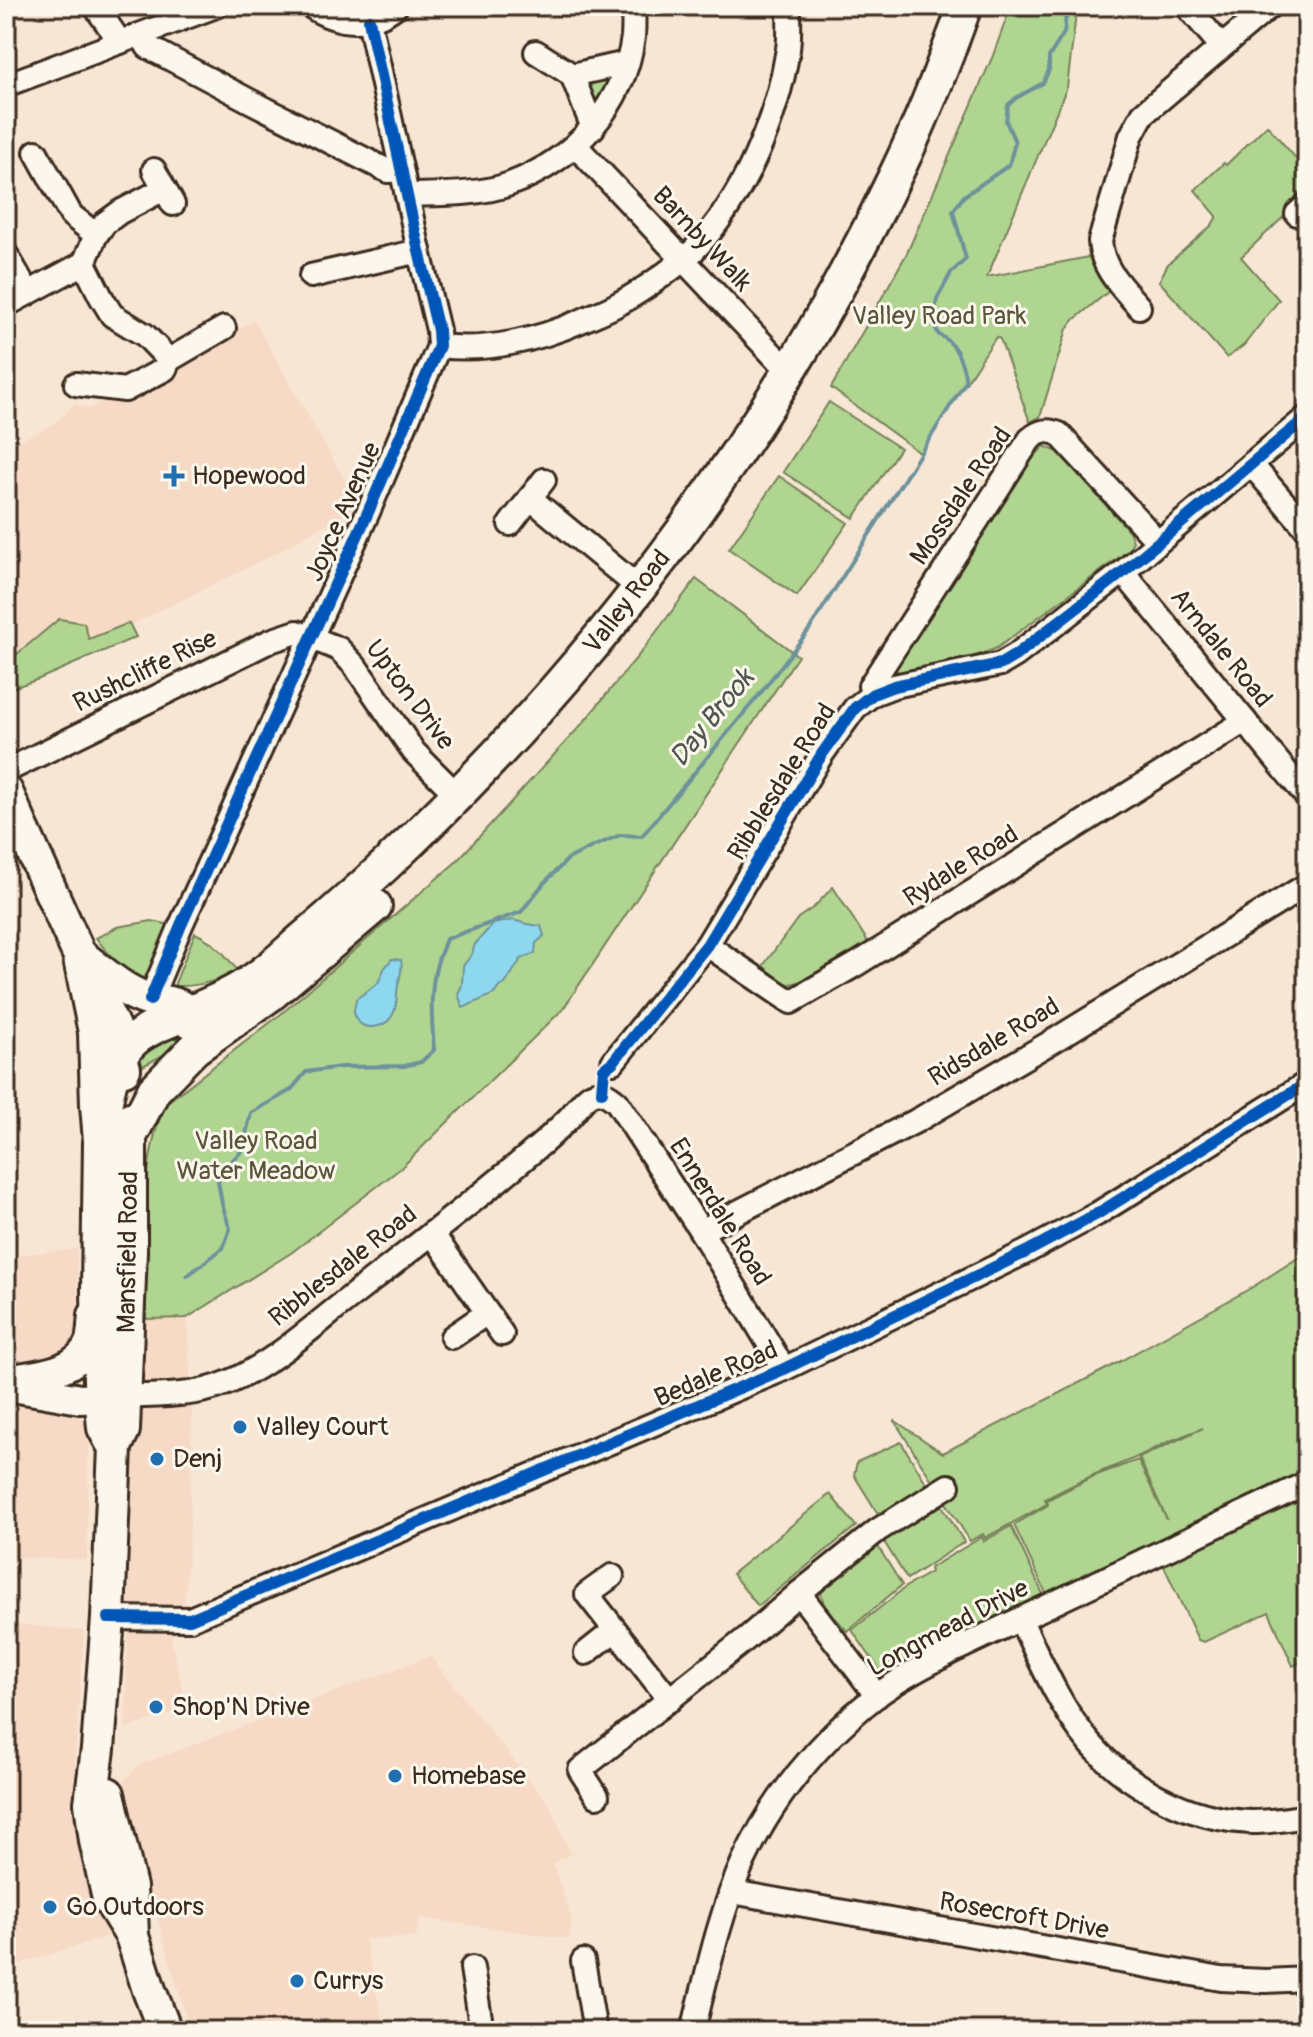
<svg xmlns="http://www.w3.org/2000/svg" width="1313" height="2037" viewBox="0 0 1313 2037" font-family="Pangolin,sans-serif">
	<rect width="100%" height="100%" fill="#f8e6d5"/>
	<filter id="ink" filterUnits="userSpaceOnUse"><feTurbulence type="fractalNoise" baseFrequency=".0125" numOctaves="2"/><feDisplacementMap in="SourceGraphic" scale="16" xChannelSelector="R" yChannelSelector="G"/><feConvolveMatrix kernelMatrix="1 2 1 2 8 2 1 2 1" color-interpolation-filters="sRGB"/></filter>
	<g filter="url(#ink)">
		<g fill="#f6dac5">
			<polygon points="254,320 359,505 271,556 6,687 6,447 52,425 67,412 73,403 88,409 167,370"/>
			<polygon points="77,1249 78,1324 71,1342 55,1354 18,1364 6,1363 6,1256"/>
			<polygon points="187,1318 192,1407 190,1530 185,1600 171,1639 187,1708 125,1729 137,1320"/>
			<polygon points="6,1405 71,1408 82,1416 91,1433 88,1462 87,1560 6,1557"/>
			<polygon points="6,1623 84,1631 75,1758 75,1810 78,1826 112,1935 6,1968"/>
			<polygon points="430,1656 550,1805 571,1854 553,1863 572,1921 569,1939 420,1918 416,1937 365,1939 385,2031 190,2031 150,1893 124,1781 139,1765"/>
		</g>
		<g fill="#b0d591" stroke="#768058" stroke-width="2">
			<polygon points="1011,6 1077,6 1067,87 987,277 1089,257 1095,271 1109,291 1075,319 1067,329 1040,417 1030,422 1000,339 996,337 920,453 831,388 907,253 992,58"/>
			<polygon points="610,72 606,84 594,107 583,77"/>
			<polygon points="1267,125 1307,171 1307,195 1241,257 1279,300 1244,345 1227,358 1159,281 1168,264 1212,225 1217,216 1195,190 1224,163 1226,165"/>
			<polygon points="829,402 900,448 854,518 783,472"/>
			<polygon points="1044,446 1058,452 1129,531 1133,541 1129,550 997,648 970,658 899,672 893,669 1033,458"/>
			<polygon points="779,476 848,523 797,596 729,549"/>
			<path d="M696 579 798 656 563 1009 401 1168 291 1253 187 1318 146 1319C146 1251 138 1167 165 1104L281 1014 456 862 583 723 642 651Z"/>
			<polygon points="59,619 84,623 89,639 129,623 136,637 39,679 6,690 6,637 17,654"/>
			<path d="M833 887 868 942C854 950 802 985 789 984 780 982 770 971 763 966L798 918 814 907Z"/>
			<path d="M152 921 171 925 146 980C124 971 110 956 96 938L117 927Z"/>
			<path d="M195 933C213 941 225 954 237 970 217 982 197 987 174 986Z"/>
			<polygon points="174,1033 178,1036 179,1044 176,1048 143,1066 136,1050"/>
			<polygon points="1307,1252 1307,1469 1046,1593 1014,1525 1048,1505 1047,1500 1094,1476 1138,1460 1167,1520 1139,1458 1203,1428 1170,1441 1135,1458 1093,1475 1045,1499 1047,1504 985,1538 983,1534 970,1541 894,1420 943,1453 1108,1368 1251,1288"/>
			<polygon points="901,1442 928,1486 884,1513 877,1512 854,1475 857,1462"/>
			<polygon points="830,1494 856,1526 758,1606 732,1574"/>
			<polygon points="1300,1500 1307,1515 1307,1659 1293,1666 1269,1612 1204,1642 1198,1640 1163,1564"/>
			<polygon points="940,1502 964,1542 907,1579 883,1540"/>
			<polygon points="1011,1526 1043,1594 932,1648 883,1675 852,1630 907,1586 931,1572 930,1568 982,1537 984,1541"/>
			<polygon points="877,1545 902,1585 847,1631 824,1605 821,1593 843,1570"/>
		</g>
		<g fill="#8ed8ef" stroke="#6d929b" stroke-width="2">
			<polygon points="513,920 527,924 541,926 544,936 536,943 535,953 521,959 505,984 499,987 494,994 463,1008 458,994 462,985 463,966 472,954 475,944 493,924"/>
			<path d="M392 959 401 960C403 969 400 976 398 985 396 995 398 1008 392 1016 383 1031 355 1032 354 1011 354 1007 356 1003 356 999L378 983 384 969Z"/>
		</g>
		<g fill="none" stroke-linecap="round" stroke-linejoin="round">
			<path stroke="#6d929b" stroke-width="4" d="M187 1276 223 1248 230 1229 222 1204 217 1175 242 1151 251 1113 291 1090 306 1072 341 1067 404 1066 421 1062 434 1050C432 1023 429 991 437 964 439 956 443 948 446 939L521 912 544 883 568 859 592 847 620 835 642 836 759 695 809 630 966 381C963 364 956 342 939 335L933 323 937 299 951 273 966 259 953 211 964 196 1009 165 1015 142 1006 121 1008 105 1016 98 1043 83 1049 70V57L1064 33 1067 6"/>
			<g stroke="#3b2a1e" stroke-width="28">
				<g id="minor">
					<polyline points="95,6 120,42"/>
					<path d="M310 6C338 25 370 27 396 6"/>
					<polyline points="1187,6 1221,46"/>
					<polyline points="141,35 148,47 250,101 388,171 401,170"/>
					<polyline points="536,52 572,75 593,128"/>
					<polyline points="572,75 627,63"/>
					<polyline points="6,85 216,6"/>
					<polyline points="576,146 776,358 793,365"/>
					<polyline points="36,152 71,215 96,235"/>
					<polyline points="154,170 173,204"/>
					<path d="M407 195C438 194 481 195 510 184 574 160 624 106 633 37 634 27 633 16 634 6"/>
					<polyline points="1297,214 1307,205"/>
					<polyline points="6,254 28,293"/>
					<polyline points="84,263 101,297 112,315 145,335 169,360 224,328"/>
					<polyline points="311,276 419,251"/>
					<polyline points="6,305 84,263 96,235 105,223 120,212 164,189"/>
					<path d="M1139 307C1121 286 1102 269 1100 241L1131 136 1143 114 1270 6"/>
					<path d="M439 346C487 352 538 340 581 321 594 315 608 310 620 303 639 293 679 265 694 250 744 198 777 119 788 49 790 35 789 20 789 6"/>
					<polyline points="76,384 125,390 165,369 169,360"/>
					<polyline points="1251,464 1307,529"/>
					<polyline points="530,498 639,588"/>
					<polyline points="510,524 544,480"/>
					<polyline points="1123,572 1307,797"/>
					<path d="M873 694 870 686 1030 439C1040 431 1047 429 1059 434L1158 542"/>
					<polyline points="6,771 270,641 297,632 339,649 355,666 414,752 458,796"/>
					<polyline points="707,945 791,1002 857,964 1245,721"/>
					<polyline points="150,1000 181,925 369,510 439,346 438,330 419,251 369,20"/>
					<polyline points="613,1062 707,945 822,754 855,708 873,694 894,686 1001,664 1016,655 1123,572 1307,417"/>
					<polyline points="701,1231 918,1120 1058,1038 1307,885"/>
					<polyline points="432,1233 502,1334"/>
					<polyline points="452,1337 487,1313"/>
					<path d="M124 1397C158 1395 194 1397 227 1383 273 1364 313 1326 352 1296 414 1247 478 1199 538 1147 549 1138 559 1128 569 1118 576 1111 582 1100 590 1095 601 1089 609 1095 617 1102L701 1231 784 1369"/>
					<polyline points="612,1576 587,1594 670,1700"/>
					<polyline points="799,1593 877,1696"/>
					<polyline points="108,1618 190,1619 784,1369 1026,1252 1097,1214 1307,1083"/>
					<path d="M1020 1619C1039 1657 1056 1699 1082 1733 1120 1784 1188 1820 1252 1822 1270 1822 1289 1819 1307 1816"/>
					<polyline points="586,1653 615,1630"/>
					<polyline points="597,1796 580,1770 747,1638 799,1593 878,1530 948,1486"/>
					<polyline points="732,1892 1221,1979 1266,1981 1307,1979"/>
					<polyline points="583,1961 595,2031"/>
					<polyline points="472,1968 482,2031"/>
					<path d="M693 2031C707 1974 719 1916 743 1862 773 1798 819 1741 875 1697 899 1679 926 1665 953 1651L1307 1483"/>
				</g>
			</g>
			<g stroke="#3b2a1e" stroke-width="34">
				<g id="major">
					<path d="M6 1380C34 1375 78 1374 90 1341 92 1332 92 1323 93 1315"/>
					<polyline points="7,1386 80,1399 101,1398"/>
				</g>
			</g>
			<g stroke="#3b2a1e" stroke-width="38">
				<g id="highway">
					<polyline points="6,792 79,954 95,1032 97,1105 100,1141 98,1292 100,1381 104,1428 111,1441"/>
					<path d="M81 956C101 971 121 990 144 998 166 1006 181 997 192 1022"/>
					<polyline points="83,965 113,1027 124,1069"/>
					<polyline points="130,1119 130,1251 123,1430 115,1447 108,1618 98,1749 91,1803 96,1841 109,1899 132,1936"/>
					<polyline points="129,1139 154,1090 194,1049 270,995 375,906"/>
					<path d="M100 1141C105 1109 107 1069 130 1044 141 1032 159 1025 174 1019 199 1008 225 999 247 984 266 973 282 957 299 942 338 909 376 875 413 839 610 649 777 424 895 176 922 121 944 64 965 6"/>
					<polyline points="108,1794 130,1887 132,1936 149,1990 165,2031"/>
				</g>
			</g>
			<use href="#minor" stroke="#fbf7ec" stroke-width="22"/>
			<use href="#major" stroke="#fbf7ec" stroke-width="28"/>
			<use href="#highway" stroke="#fbf7ec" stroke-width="32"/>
			<g stroke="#fbf7ec" stroke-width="17">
				<g id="cycleway">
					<polyline points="150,1000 181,925 369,510 439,346 438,330 419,251 369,20"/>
					<polyline points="602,1092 604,1069 613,1062 707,945 822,754 855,708 873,694 894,686 1001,664 1016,655 1123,572 1307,417"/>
					<polyline points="108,1618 190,1619 784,1369 1026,1252 1097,1214 1307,1083"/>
				</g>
			</g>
			<use href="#cycleway" stroke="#0057b8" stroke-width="12"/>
		</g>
	</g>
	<g fill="#1f6fb2" stroke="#fbf7ec" stroke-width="3">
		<path d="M170 464h8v8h8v8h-8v8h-8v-8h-8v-8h8z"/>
		<circle cx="240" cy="1427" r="8"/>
		<circle cx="157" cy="1459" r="8"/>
		<circle cx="156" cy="1707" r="8"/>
		<circle cx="395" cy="1776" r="8"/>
		<circle cx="50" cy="1907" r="8"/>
		<circle cx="297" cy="1981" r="8"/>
	</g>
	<g text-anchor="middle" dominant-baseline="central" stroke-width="6" stroke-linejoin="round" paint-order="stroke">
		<g font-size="26" fill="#3b2a1e" stroke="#fbf7ec">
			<text transform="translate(702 239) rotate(47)">Barnby Walk</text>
			<text transform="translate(961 496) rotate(-56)">Mossdale Road</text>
			<text transform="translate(343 512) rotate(-66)">Joyce Avenue</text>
			<text transform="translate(627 602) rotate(-52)">Valley Road</text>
			<text transform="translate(1221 648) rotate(51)">Arndale Road</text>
			<text transform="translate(145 671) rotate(-26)">Rushcliffe Rise</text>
			<text transform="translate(410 695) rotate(53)">Upton Drive</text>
			<text transform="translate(782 782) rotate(-58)">Ribblesdale Road</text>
			<text transform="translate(961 866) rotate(-32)">Rydale Road</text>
			<text transform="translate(994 1042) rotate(-31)">Ridsdale Road</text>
			<text transform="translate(720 1212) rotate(58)">Ennerdale Road</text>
			<text transform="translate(128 1252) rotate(-89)">Mansfield Road</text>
			<text transform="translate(343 1266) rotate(-38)">Ribblesdale Road</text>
			<text transform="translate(716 1374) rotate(-23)">Bedale Road</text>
			<text transform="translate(948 1628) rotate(-28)">Longmead Drive</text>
			<text transform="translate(1024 1916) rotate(10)">Rosecroft Drive</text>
		</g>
		<g font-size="26" fill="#58553b" stroke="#fbf7ec">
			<text x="939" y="316">Valley Road Park</text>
			<text x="256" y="1141">Valley Road<tspan x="256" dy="30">Water Meadow</tspan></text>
		</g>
		<g font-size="26" fill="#3b2a1e" stroke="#fbf7ec" text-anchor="start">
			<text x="192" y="476">Hopewood</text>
			<text x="256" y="1427">Valley Court</text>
			<text x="173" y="1459">Denj</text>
			<text x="172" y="1707">Shop'N Drive</text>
			<text x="411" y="1776">Homebase</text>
			<text x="66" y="1907">Go Outdoors</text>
			<text x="313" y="1981">Currys</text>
		</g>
		<g font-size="28" font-style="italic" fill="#505652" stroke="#fbf7ec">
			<text transform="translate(712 718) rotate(-51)">Day Brook</text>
		</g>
	</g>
	<rect width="1313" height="2037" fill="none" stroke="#fbf7ec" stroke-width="32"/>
	<rect x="16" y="16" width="1281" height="2005" fill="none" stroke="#3b2a1e" stroke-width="3" filter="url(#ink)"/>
</svg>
